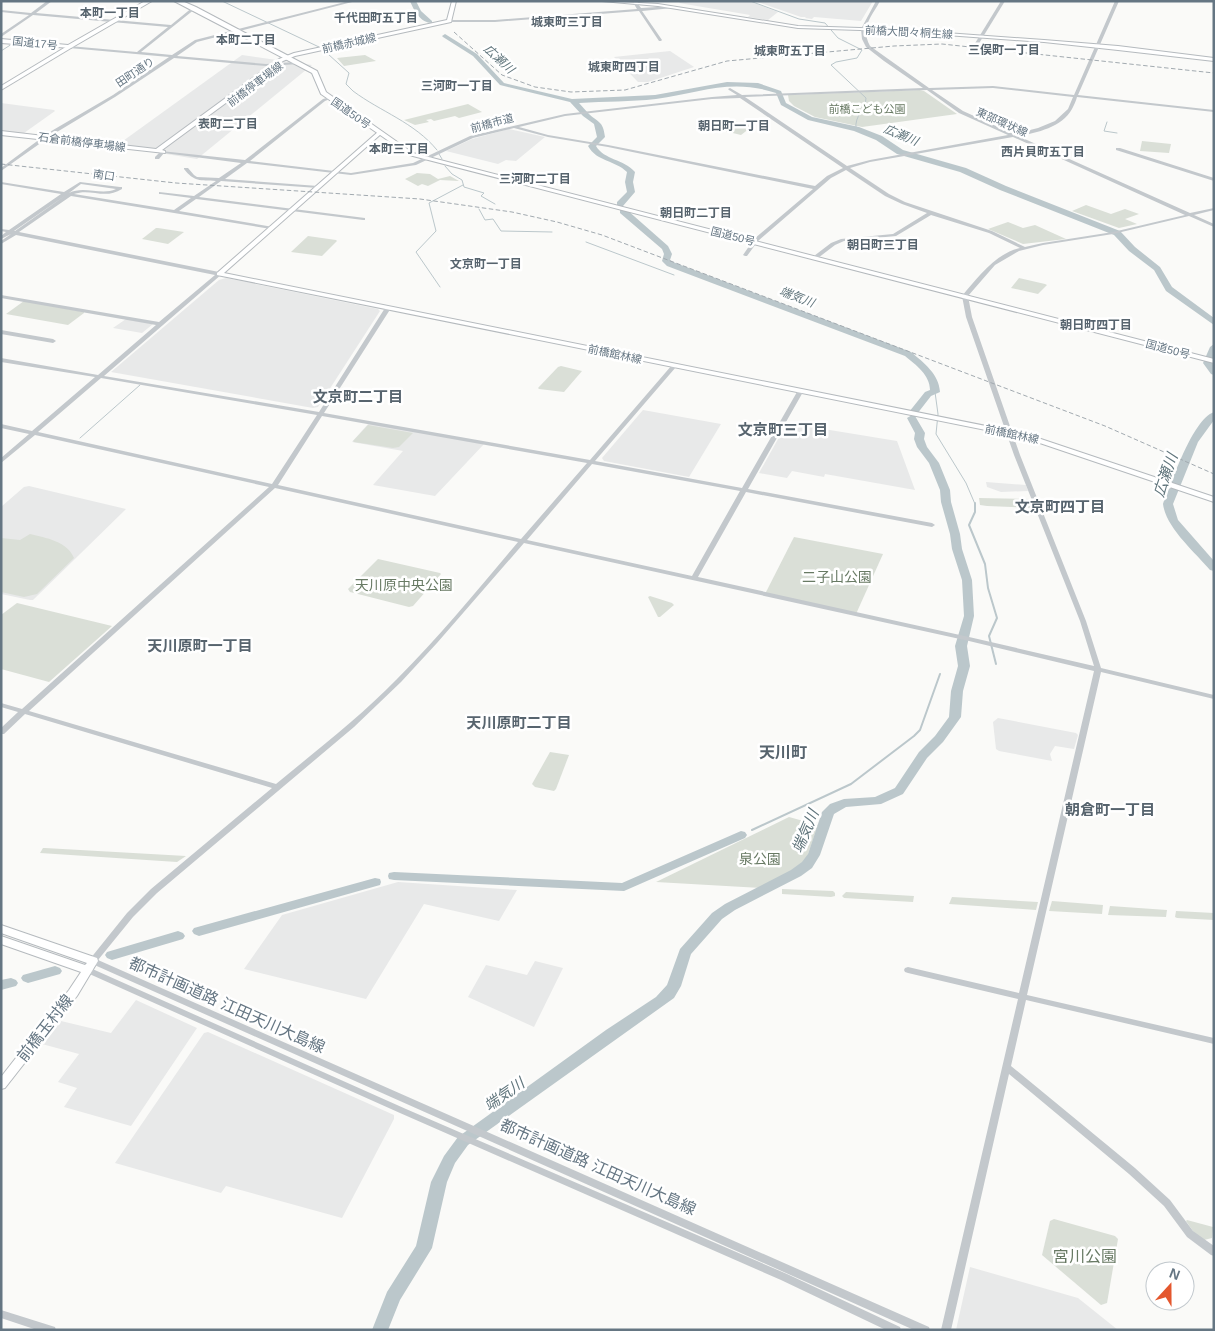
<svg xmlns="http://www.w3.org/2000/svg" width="1215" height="1331" viewBox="0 0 1215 1331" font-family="Helvetica,'Noto Sans JP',sans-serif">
	<rect width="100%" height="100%" fill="#fafaf8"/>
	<g fill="#e8e9e9">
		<polygon points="681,1 749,1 778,12 768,20 748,17 750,15 679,3"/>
		<polygon points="755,1 873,1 861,21 814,17 812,19 805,18 806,17 801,17"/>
		<polygon points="670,51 694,67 648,82 638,82 614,57"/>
		<polygon points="242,55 312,65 197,159 116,146"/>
		<polygon points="1,103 54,110 55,111 24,133 1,131"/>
		<polygon points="509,129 545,137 516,161 506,160 498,164 446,151 472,139"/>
		<polygon points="226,278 378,309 380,311 318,407 313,408 111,372 219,280"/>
		<polygon points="126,319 153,324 142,333 113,328"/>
		<polygon points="643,410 721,424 689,477 604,461 602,458"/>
		<polygon points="369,423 484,444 435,496 373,485 403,451 352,442"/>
		<polygon points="787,423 897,441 915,490 825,474 824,477 792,471 787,478 759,473"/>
		<polygon points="986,482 1026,485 1028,491 1001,492 987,487"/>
		<polygon points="29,486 126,509 33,600 30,600 1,594 1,507 24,487"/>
		<polygon points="998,718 1076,733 1078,735 1074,749 1055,746 1050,754 1052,761 999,751 996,749 993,722"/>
		<polygon points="398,882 517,890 499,921 424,904 366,999 244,969 282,915"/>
		<polygon points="535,961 563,968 534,1027 468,997 486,965 527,975"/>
		<polygon points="136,1000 197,1028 131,1126 64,1107 77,1088 58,1082 79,1054 42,1044 61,1021 111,1033"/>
		<polygon points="208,1032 394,1115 394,1119 342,1218 226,1186 221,1193 115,1163 204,1033"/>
		<polygon points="970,1267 1078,1298 1118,1330 956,1330"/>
	</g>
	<g fill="#dadfd7">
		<polygon points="365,55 376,61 344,66 337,58"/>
		<polygon points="920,90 924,91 957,114 862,127 815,117 794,106 789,101 788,95"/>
		<polygon points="468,104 482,112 459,118 455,116 434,121 431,119 426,120 429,122 415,125 404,120"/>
		<polygon points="723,120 753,124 754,125 741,135 712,128"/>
		<polygon points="1142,141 1171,144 1169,153 1140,151"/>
		<polygon points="417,173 430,174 438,179 450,176 459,181 440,180 428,186 422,184 418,186 405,179"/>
		<polygon points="1086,205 1111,214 1125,209 1139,214 1125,219 1137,224 1119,228 1072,211"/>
		<polygon points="1008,222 1023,228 1035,225 1066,239 1023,244 988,229"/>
		<polygon points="156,228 158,228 184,232 168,244 142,239"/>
		<polygon points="308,236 336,240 337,241 322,256 291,252"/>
		<polygon points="1019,278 1045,284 1047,285 1038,294 1011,288"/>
		<polygon points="24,301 84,312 84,313 68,325 6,314"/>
		<polygon points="561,366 582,371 564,392 539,389 538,388 558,367"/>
		<polygon points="368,425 413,433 399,447 393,448 354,442 353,441"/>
		<polygon points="979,498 1031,499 1034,508 987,506 980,505"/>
		<path d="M30 534C46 538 67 541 74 558L37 594 24 597 1 592V538L20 540Z"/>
		<polygon points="794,537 883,554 856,614 765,594"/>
		<polygon points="378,559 440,573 441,574 413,606 409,607 350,592 348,589"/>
		<polygon points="650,596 672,603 674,605 660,617 658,617 648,597"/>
		<polygon points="17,603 112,626 49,682 1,669 1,615"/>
		<polygon points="550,752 569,755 556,789 554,791 535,787 532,784"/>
		<polygon points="789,817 818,825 806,860 799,868 761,888 656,882"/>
		<polygon points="43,848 45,848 186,856 177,862 40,853"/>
		<polygon points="782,889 833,891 835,893 835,896 831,897 782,894"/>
		<polygon points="846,892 914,896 913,902 844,898 842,896"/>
		<polygon points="952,897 1038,902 1036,910 949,904"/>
		<polygon points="1052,901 1103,905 1102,914 1049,911"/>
		<polygon points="1110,906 1167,910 1166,917 1108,915"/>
		<polygon points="1176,911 1214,913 1214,920 1177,918 1175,917"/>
		<polygon points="1054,1219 1115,1236 1118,1239 1107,1303 1101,1305 1042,1255 1050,1221"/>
		<polygon points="1187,1220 1213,1227 1212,1238 1204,1240 1195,1234 1186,1221"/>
	</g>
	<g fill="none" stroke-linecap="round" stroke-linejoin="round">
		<g stroke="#bbc7cb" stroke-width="1">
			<polyline points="222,1 319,47"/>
			<path d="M750 1 799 19 825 23 838 38 862 50 857 58 836 62 831 65 866 98C866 110 854 115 856 129"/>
			<polyline points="1,51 12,44"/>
			<path d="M328 54 349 73 346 84 353 91C381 112 414 122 437 150"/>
			<polyline points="1107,122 1104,131 1117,133"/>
			<polyline points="439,154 442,159"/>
			<polyline points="445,166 452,174 462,180 464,187 484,193 481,196 495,204"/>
			<polyline points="479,209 485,220 493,219 501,231 552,232"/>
			<polyline points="586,242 674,275"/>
			<polyline points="440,287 416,252 436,231 429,203 463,185"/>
			<polyline points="935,392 938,414 936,434 966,483 975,504"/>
			<polyline points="80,438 140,385"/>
		</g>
		<g stroke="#bbc7cb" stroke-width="2">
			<polyline points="975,503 975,512 969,525 985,564 988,588 997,618 989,636 996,664"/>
			<polyline points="752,830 851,784 914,736 920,730 940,674"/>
		</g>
		<g fill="#bbc7cb" fill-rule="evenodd">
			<path d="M410 1H416L421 11 432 21V23C421 23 414 11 410 1Z"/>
			<path d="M445 34 477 54 504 83 572 99 655 95 727 82 758 83 781 91 786 103 812 117 859 127 882 136 903 150 966 168 1006 186 1120 231 1135 247 1160 267 1172 287 1214 318V325L1166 291 1154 270 1129 251 1114 235 1000 190 960 172 897 154 876 140 854 131 808 120 781 105 776 93C731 78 700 93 656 99 631 102 605 101 579 103 582 106 585 110 588 113 598 123 603 120 605 137L596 146C604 160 624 159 635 172L633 182 635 192 623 206H617V202L627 192 625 182 627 172C615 160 597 162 588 146L597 137 594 124 583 116 570 102 500 85 473 56 443 37 442 36Z"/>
			<path d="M620 209H626L668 246 672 254 670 260 673 262 911 352C924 363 939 374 940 392L931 396 917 414H911L909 412 925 392 930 390C930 375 916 365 905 356L667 266 662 261 664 254 662 249 620 213Z"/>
			<polygon points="1214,344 1214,358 1212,363 1214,366 1214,375 1211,374 1203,363 1210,347"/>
			<path d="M1214 412V420L1198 442 1173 504 1178 520 1214 561V571L1210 570C1195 552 1166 528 1163 504 1172 482 1192 420 1214 412Z"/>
			<polygon points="912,415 915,416 925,433 924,439 927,447 939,463 950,490 951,502 960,534 962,549 972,580 974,616 967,646 970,666 963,691 961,717 943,742 927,758 903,794 881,804 846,807 834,814 820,855 812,868 801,876 735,910 722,919 691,954 681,986 674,998 468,1145 455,1163 447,1182 432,1248 400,1300 388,1330 372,1330 387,1292 416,1246 431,1182 444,1156 458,1137 606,1030 656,997 667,985 680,949 712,913 725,904 791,870 802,862 808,854 822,812 830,804 844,799 875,797 895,788 919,752 935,736 949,717 951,691 958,666 955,646 964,616 962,580 952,549 950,534 941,502 940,490 929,463 917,447 914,439 915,433 907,418"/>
			<polygon points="741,831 745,832 747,835 745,838 624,891 394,880 389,879 388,876 389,873 394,872 622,883"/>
			<polygon points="375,878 380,879 381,882 380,885 199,936 194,934 192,931 194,928"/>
			<polygon points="178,931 183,933 185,936 183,939 112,960 107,958 105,955 107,952"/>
			<polygon points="55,966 60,968 62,971 60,974 28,983 23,981 21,978 23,975"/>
			<polygon points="11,978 16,980 18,983 16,986 1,990 1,980"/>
		</g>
		<g stroke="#b5babe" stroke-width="2">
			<g id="major">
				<polygon points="452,1 456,1 451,22 295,56 283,61 162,150 165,151 165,153 1,135 1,131 156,149 279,59 294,53 447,20"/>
				<polygon points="602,1 658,4 798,26 891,29 1044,40 1118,46 1214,58 1214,61 1118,50 1044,42 891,31 798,28 658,6"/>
				<polygon points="69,45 71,46 71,48 1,90 1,86"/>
				<polygon points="379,131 382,133 381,134 224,273 1026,434 1214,497 1214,502 1025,438 217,275 217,273"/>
				<polygon points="1,925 97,958 98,961 77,996 5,1088 1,1089 1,1077 69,990 81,972 1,944 1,936 85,965 87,963 1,933"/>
			</g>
		</g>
		<g stroke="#b4b9bd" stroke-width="2">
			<g id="highway">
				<polygon points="145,1 152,1 71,48 1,43 1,39 68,45"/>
				<polygon points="174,1 182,1 196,7 317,71 326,92 413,153 1214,359 1214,363 409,155 321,94 312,73"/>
			</g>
		</g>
		<g fill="#c3c8cc" fill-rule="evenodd">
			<polygon points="47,1 52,1 36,13 171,25 193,7 195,7 195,9 141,52 172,55 195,40 349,1 356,1 197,42 177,56 266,64 298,62 299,62 299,64 266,66 174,58 115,97 52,135 1,171 1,168 48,133 113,95 169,57 69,48 67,47 69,46 137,52 168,27 33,15 1,37 1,34 29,15 1,12 1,10 31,13"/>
			<polygon points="634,1 638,1 638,4 641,8 673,6 675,7 673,8 642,11 662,40 661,41 659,41 639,11 495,22 449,22 447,21 449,20 495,20 637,9 634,4"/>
			<path d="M876 1H880C871 18 860 27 870 46L929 88 993 86 1074 95 1115 1H1119L1078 95 1214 110V112L1077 97C1076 101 1074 105 1072 109 1062 127 1037 133 1018 136L1190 213 1214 208V210L1194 215 1214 224V227L1189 216 1113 234 1043 245 1019 251 995 265 968 296 972 317 1020 455 1086 621 1101 668 1214 695V699L1101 672 1027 995 1214 1038V1044L1026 1000 1011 1066 1135 1168 1170 1200 1193 1231 1214 1246V1256L1211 1255 1187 1237 1164 1206 1129 1174 1009 1074 951 1330H941L1018 999 908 973 905 972 904 970 905 968 908 967 1019 993 1094 671 969 641 524 543 437 643 401 682 354 727 157 893 133 917 98 960 929 1327 930 1330H914L90 963 89 961 90 959 127 913 151 889 272 788 25 714 4 734H1V728L18 712 1 707V703L22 709 269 487 35 435 1 463V458L29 434 1 428V424L32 431 95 377 1 362V358L98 375 156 325 1 298V295L159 322 215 275 16 235 1 244V241L11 234 1 239V236L6 232 1 231V229L9 230 61 194 1 184V182L64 192 80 182 120 187H122V189C105 200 91 188 74 194L174 210 191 198 161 194H159V192L194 196 216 181C200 180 194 182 184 169V168H188L194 175 197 177 219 178 241 163 164 153 159 159H155V157L161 151 245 160 323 99 330 97V99L325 101 250 161 351 173 413 163 470 136 565 114 712 97 737 95 729 90 728 89 730 88 742 95 923 88 884 61 866 47 862 39 861 29ZM993 88 1073 97 1068 109 1055 121 1038 128 1014 134 963 111 932 90ZM927 90 959 113 1008 135 870 160 847 166 745 97ZM740 98 843 168 827 176 815 186 608 145 548 135 519 127 565 116 712 99ZM514 128 548 137 608 147 813 189 754 239 743 255 745 256H747L758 241 831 178 846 170 885 196 902 204 927 213 893 234 841 239 831 243 814 256V258H818L835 245 844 241 896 236 931 215 989 233 1020 248C996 253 977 278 962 296L966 317 1014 455 1080 621 1094 666 969 637 698 577 746 492 932 527 935 525 932 523 748 489 803 392 802 391H798L797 392 742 488 595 461 676 367V365H672L590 460 324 413 391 308 388 306 385 308 319 412 104 376 222 274 219 272 19 232 71 196 271 229H273V227L179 211 196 199 363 220H365V218L199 197 221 181 318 188 320 187 318 186 225 179 247 163 351 175 416 165 473 138ZM1013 137 1185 215 1113 232 1043 243 1025 247 992 231 905 202 889 194 850 168 870 162ZM81 184 116 189C101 196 84 185 69 193ZM66 195 15 231H14ZM101 378 317 415 272 484 38 432ZM322 416 587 463 521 539 278 485ZM592 464 740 491 692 576 527 540ZM275 488 518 542C479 588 440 636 397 679 360 717 317 750 276 784L29 711Z"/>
			<polygon points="1001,1 1005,1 978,45 975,46 974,45"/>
			<polygon points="1116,148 1120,148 1214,178 1214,181 1116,150"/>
			<polygon points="1,330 53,339 56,341 53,343 1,334"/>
			<polygon points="88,967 406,1109 787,1274 900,1327 901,1330 886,1330 781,1280 400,1113 85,972 84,970 85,968"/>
			<polygon points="1,1310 55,1327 56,1330 37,1330 1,1318"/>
		</g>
		<use href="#major" fill="#fff" fill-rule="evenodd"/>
		<use href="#highway" fill="#fff" fill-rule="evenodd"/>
		<g stroke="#a2aab0" stroke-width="1" stroke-dasharray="4.5 2.5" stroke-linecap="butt">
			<polyline points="454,32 502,75 535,87 571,92 625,90 727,61 894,46 942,44 1214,73"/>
			<polyline points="1,164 176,183 420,199 512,212 557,222 602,235 1105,426 1214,474"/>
		</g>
	</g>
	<g text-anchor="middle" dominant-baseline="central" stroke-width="5" stroke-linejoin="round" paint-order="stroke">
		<g font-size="11" fill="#657683" stroke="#fff">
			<text transform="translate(909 32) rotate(3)">前橋大間々桐生線</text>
			<text transform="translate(35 43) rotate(6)">国道17号</text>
			<text transform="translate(349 43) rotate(-13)">前橋赤城線</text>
			<text transform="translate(135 72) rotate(-34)">田町通り</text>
			<text transform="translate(255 84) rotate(-37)">前橋停車場線</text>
			<text transform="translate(351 113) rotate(35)">国道50号</text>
			<text transform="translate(1002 122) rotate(24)">東部環状線</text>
			<text transform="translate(492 123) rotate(-15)">前橋市道</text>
			<text transform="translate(82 142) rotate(7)">石倉前橋停車場線</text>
			<text transform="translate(104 175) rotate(8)">南口</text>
			<text transform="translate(733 236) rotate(14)">国道50号</text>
			<text transform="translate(1168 349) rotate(15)">国道50号</text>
			<text transform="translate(615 354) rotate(12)">前橋館林線</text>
			<text transform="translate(1012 434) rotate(12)">前橋館林線</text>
		</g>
		<g font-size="11" fill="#687a64" stroke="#fff">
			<text x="867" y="109">前橋こども公園</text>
		</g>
		<g font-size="12" font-weight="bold" fill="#57646e" stroke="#fff">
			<text x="110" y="13">本町一丁目</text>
			<text x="376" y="18">千代田町五丁目</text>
			<text x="567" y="22">城東町三丁目</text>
			<text x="246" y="40">本町二丁目</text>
			<text x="1004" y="50">三俣町一丁目</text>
			<text x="790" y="51">城東町五丁目</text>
			<text x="624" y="67">城東町四丁目</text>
			<text x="457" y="86">三河町一丁目</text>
			<text x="228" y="124">表町二丁目</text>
			<text x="734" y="126">朝日町一丁目</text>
			<text x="399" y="149">本町三丁目</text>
			<text x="1043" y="152">西片貝町五丁目</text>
			<text x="535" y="179">三河町二丁目</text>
			<text x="696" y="213">朝日町二丁目</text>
			<text x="883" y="245">朝日町三丁目</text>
			<text x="486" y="264">文京町一丁目</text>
			<text x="1096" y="325">朝日町四丁目</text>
		</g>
		<g font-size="12" font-style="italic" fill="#60757c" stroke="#fff">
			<text transform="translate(499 59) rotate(43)">広瀬川</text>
			<text transform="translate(901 135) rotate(23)">広瀬川</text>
			<text transform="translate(797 297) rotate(21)">端気川</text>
		</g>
		<g font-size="14" fill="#687a64" stroke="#fff">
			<text x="837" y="577">二子山公園</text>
			<text x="404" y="585">天川原中央公園</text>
			<text x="760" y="859">泉公園</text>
		</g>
		<g font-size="15" font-weight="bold" fill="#57646e" stroke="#fff">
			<text x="358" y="396">文京町二丁目</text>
			<text x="783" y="429">文京町三丁目</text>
			<text x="1060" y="506">文京町四丁目</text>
			<text x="200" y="645">天川原町一丁目</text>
			<text x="519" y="722">天川原町二丁目</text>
			<text x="1110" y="809">朝倉町一丁目</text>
		</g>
		<g font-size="15" font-style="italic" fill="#60757c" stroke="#fff">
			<text transform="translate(1165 475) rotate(-71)">広瀬川</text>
			<text transform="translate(805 831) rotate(-67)">端気川</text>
			<text transform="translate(504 1094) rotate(-35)">端気川</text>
		</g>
		<g font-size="16" font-weight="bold" fill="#57646e" stroke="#fff">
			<text x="783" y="752">天川町</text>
		</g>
		<g font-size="16" fill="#657683" stroke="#fff">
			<text transform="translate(227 1005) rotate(24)">都市計画道路 江田天川大島線</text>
			<text transform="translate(45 1028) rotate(-52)">前橋玉村線</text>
			<text transform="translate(598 1167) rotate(24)">都市計画道路 江田天川大島線</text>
		</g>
		<g font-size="16" fill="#687a64" stroke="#fff">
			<text x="1085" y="1256">宮川公園</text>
		</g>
	</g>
	<rect width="1215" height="1331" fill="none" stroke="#657683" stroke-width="5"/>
	<g transform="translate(1170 1286) rotate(21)"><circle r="24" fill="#ffffff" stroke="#c1c8cd"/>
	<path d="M0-4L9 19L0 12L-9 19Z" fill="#e4572e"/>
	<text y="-8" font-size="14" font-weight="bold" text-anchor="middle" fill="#657683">N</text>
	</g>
</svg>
